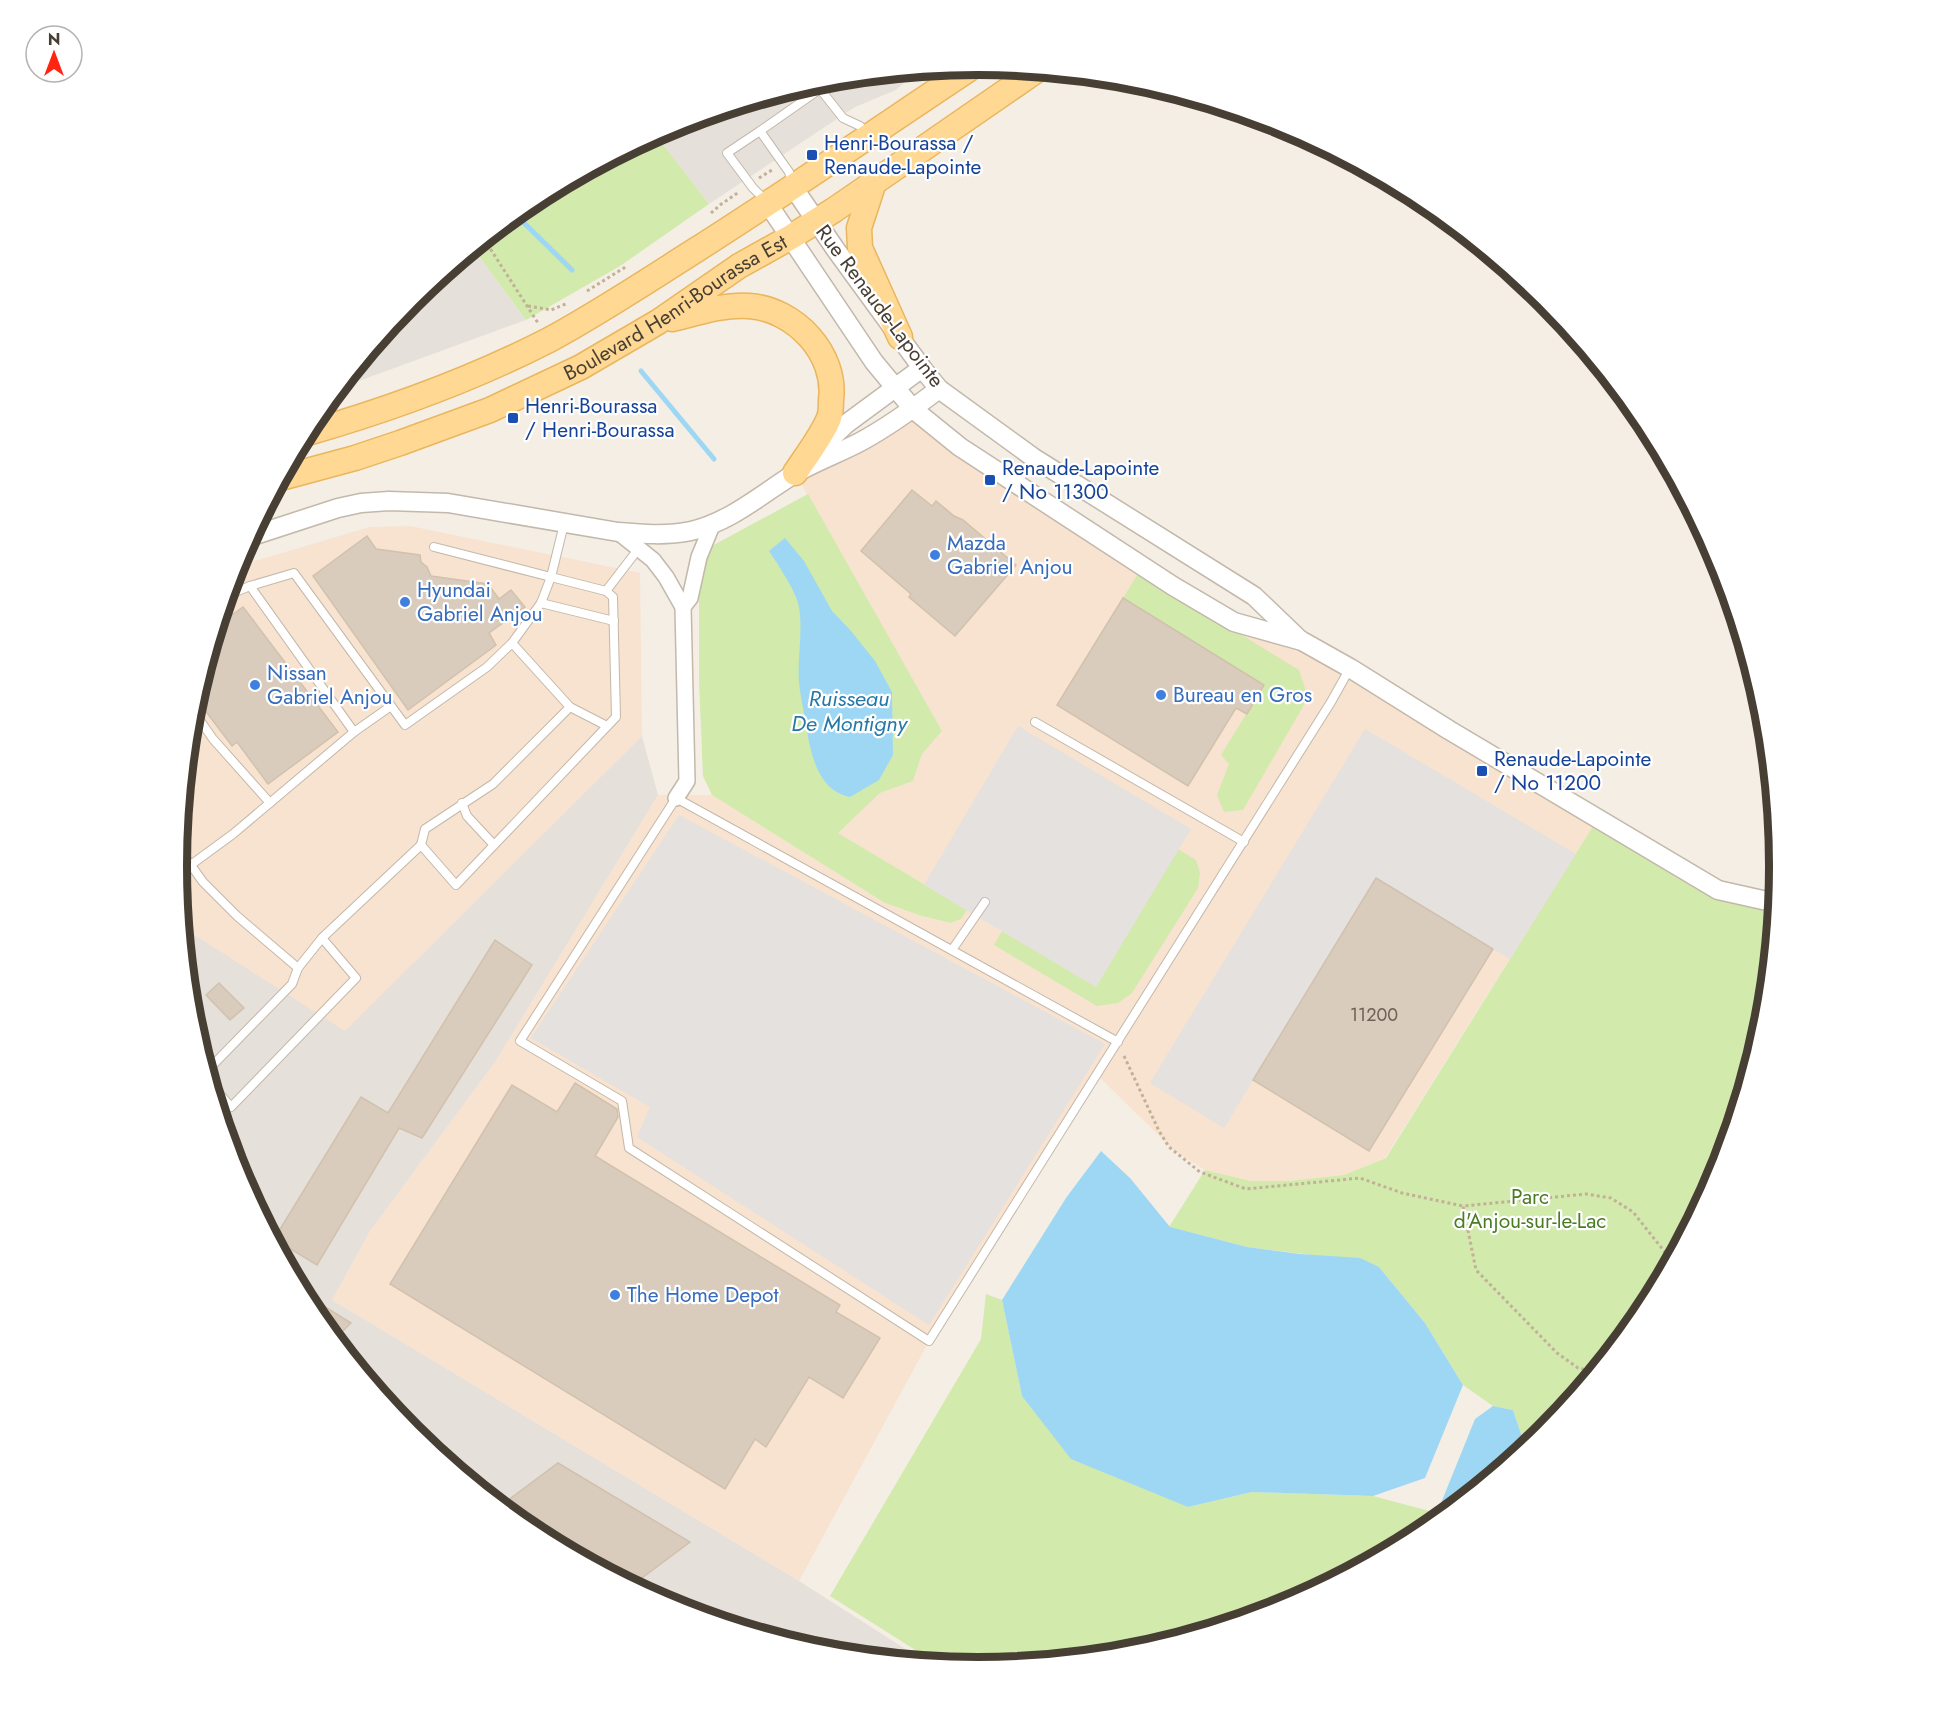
<svg xmlns="http://www.w3.org/2000/svg" width="1956" height="1733" viewBox="0 0 1956 1733" font-family="Jost,sans-serif">
	<rect width="100%" height="100%" fill="#f4eee5"/>
	<g fill="#f7e3cf">
		<polygon points="913,409 1173,586 1302,641 1598,818 1385,1158 1344,1175 1289,1181 1251,1181 1205,1170 1174,1150 1097,1075 929,1341 799,1581 332,1300 370,1231 495,1062 658,795 712,795 885,903 922,916 951,923 961,919 967,911 838,833 880,793 913,781 922,754 942,731 795,473"/>
		<polygon points="410,526 640,573 642,736 345,1032 182,927 176,866 191,710 235,567 370,527"/>
	</g>
	<g fill="#e6e0da">
		<polygon points="917,71 896,90 855,107 709,204 655,134 671,125 822,80"/>
		<polygon points="473,248 526,320 337,389 411,299"/>
		<polygon points="642,736 658,795 495,1062 370,1231 332,1300 799,1581 929,1664 821,1653 671,1607 532,1533 411,1433 311,1312 237,1173 191,1023 182,927 345,1031"/>
	</g>
	<g fill="#d2eaac">
		<polygon points="655,134 709,204 620,266 526,320 473,248 533,199"/>
		<polygon points="808,494 942,731 922,754 913,781 880,793 838,833 967,910 961,919 951,923 922,916 885,903 712,795 703,776 699,681 699,575 712,546"/>
		<polygon points="1139,572 1299,670 1305,688 1304,705 1243,810 1224,812 1217,795 1229,764 1221,755 1264,685 1123,598"/>
		<polygon points="1598,818 1718,890 1776,903 1765,1023 1719,1174 1645,1312 1558,1418 1551,1419 1552,1425 1545,1434 1526,1449 1513,1410 1493,1406 1463,1385 1425,1323 1379,1267 1328,1257 1247,1247 1169,1227 1205,1170 1251,1181 1289,1181 1344,1175 1386,1158"/>
		<polygon points="1178,849 1196,860 1200,873 1198,888 1132,993 1118,1003 1097,1006 994,945 1002,931 1096,987"/>
		<polygon points="986,1294 1002,1300 1022,1396 1188,1507 1252,1492 1373,1496 1437,1513 1444,1516 1423,1534 1285,1608 1134,1653 978,1668 939,1665 830,1596 981,1339"/>
	</g>
	<g fill="#e4e1de">
		<polygon points="1018,726 1191,829 1096,987 924,885"/>
		<polygon points="1365,729 1576,854 1510,959 1376,878 1224,1128 1150,1083"/>
		<polygon points="679,815 1105,1044 929,1325 637,1137 650,1107 531,1038"/>
	</g>
	<g fill="#9ed7f4">
		<path d="M785 538 804 561 832 611 851 631 875 661 892 692 893 755 879 780 850 797C815 790 810 748 805 719 803 707 800 694 799 682 797 659 804 625 798 603 795 590 777 563 769 551Z"/>
		<polygon points="1101,1151 1130,1178 1170,1227 1247,1247 1300,1254 1360,1258 1379,1267 1425,1323 1463,1385 1425,1478 1373,1496 1252,1492 1188,1507 1071,1459 1022,1396 1002,1300 1066,1198"/>
		<polygon points="1493,1406 1513,1410 1526,1449 1444,1516 1437,1513 1475,1419"/>
	</g>
	<g fill="none" stroke-linecap="round" stroke-linejoin="round">
		<g stroke="#9ed7f4" stroke-width="5">
			<polyline points="515,214 572,270"/>
			<polyline points="641,371 714,459"/>
		</g>
	</g>
	<g fill="#d9ccbd" stroke="#d1c1ad" stroke-width="1.5">
		<polygon points="912,490 932,506 936,501 954,516 963,520 1016,565 955,636 909,597 911,594 861,551"/>
		<polygon points="367,536 376,549 420,555 421,562 427,567 431,576 488,584 499,599 511,590 525,607 489,633 496,645 408,710 313,576"/>
		<polygon points="1123,598 1264,685 1247,714 1236,708 1188,786 1057,705"/>
		<polygon points="243,607 338,732 268,784 237,742 232,746 195,697 217,626"/>
		<polygon points="1376,878 1493,949 1369,1151 1253,1080"/>
		<polygon points="495,940 532,965 422,1138 399,1128 317,1265 274,1239 361,1097 388,1113"/>
		<polygon points="219,983 244,1008 230,1020 206,995"/>
		<polygon points="575,1083 617,1109 618,1117 595,1156 840,1305 836,1312 880,1338 843,1398 809,1377 766,1447 755,1439 725,1489 390,1284 512,1085 557,1112"/>
		<polygon points="301,1292 351,1323 334,1340 311,1312"/>
		<polygon points="558,1463 690,1542 631,1586 532,1533 500,1506"/>
	</g>
	<g fill="none" stroke-linecap="round" stroke-linejoin="round">
		<g stroke="#c3b8aa" stroke-width="10">
			<g id="service">
				<polyline points="760,131 820,89 843,118 860,126 867,134"/>
				<polyline points="765,200 753,188 727,153 760,131 789,172 792,183"/>
				<polyline points="1016,484 1034,458"/>
				<polyline points="250,586 354,732"/>
				<polyline points="606,591 639,548"/>
				<polyline points="226,596 250,586 294,573 405,725 487,667 512,643"/>
				<polyline points="541,603 614,621"/>
				<polyline points="570,707 607,726"/>
				<polyline points="192,709 213,739 270,803"/>
				<polyline points="1035,722 1244,842"/>
				<polyline points="462,803 467,816 494,845"/>
				<polyline points="421,845 425,829 493,784 570,707 512,643 541,603 551,577 434,547"/>
				<polyline points="178,847 203,882 237,916 298,968"/>
				<polyline points="177,875 233,834 354,732 391,706"/>
				<polyline points="952,950 985,902"/>
				<polyline points="1118,1042 676,798 520,1041 622,1101 629,1148 929,1341 1331,702 1350,668"/>
				<polyline points="206,1072 292,984 298,968 322,938 421,845 456,885 616,717 613,597 606,591 551,577 564,524"/>
				<polyline points="209,1082 231,1107 356,978 322,938"/>
			</g>
		</g>
		<g stroke="#c3b8aa" stroke-width="18">
			<g id="minor">
				<polyline points="618,532 653,560 666,577 683,607 687,781 676,798"/>
				<polyline points="683,607 690,598 699,557 713,523"/>
			</g>
		</g>
		<g stroke="#c3b8aa" stroke-width="21">
			<g id="tertiary">
				<polyline points="793,187 836,250 922,368 939,389 1034,458 1254,596 1300,640"/>
				<polyline points="768,204 874,362 913,409 960,447 1173,586 1234,622 1302,641 1350,668 1449,730 1718,890 1776,903"/>
				<polyline points="816,453 846,424 922,368"/>
				<path d="M249 537 338 508 361 503 389 501 448 503 618 532C642 534 667 536 691 531 730 522 762 494 794 474 815 462 839 453 860 442 888 427 914 408 939 389"/>
			</g>
		</g>
		<g stroke="#eab65d" stroke-width="27">
			<g id="primary">
				<polyline points="874,182 859,228 860,248 900,337"/>
				<path d="M672 319C697 313 724 304 749 306 795 309 837 354 831 400 831 406 831 413 829 418 823 434 805 458 795 473"/>
				<path d="M304 434C388 410 471 380 549 340 599 313 647 281 696 250 790 190 882 127 975 65"/>
				<path id="s1" d="M281 478 355 458 400 443 490 410 581 367 658 322 739 266 791 237 834 210 1037 70"/>
			</g>
		</g>
		<g stroke="#c2b098" stroke-width="3" stroke-dasharray="3 3" stroke-linecap="butt">
			<polyline points="759,178 772,170"/>
			<polyline points="711,213 720,205 739,192"/>
			<polyline points="484,239 538,323"/>
			<polyline points="587,291 627,266"/>
			<polyline points="528,306 551,310 568,303"/>
			<polyline points="1124,1056 1159,1131 1169,1147 1200,1172 1246,1189 1360,1178 1402,1193 1463,1206"/>
			<polyline points="1596,1372 1578,1368 1557,1353 1476,1270 1463,1206 1586,1194 1611,1198 1633,1212 1672,1261"/>
		</g>
		<use href="#service" stroke="#fff" stroke-width="8"/>
		<use href="#minor" stroke="#fff" stroke-width="15"/>
		<use href="#tertiary" stroke="#fff" stroke-width="18"/>
		<use href="#primary" stroke="#ffd993" stroke-width="24"/>
	</g>
	<g fill="#1a4fb4" stroke="#fff" stroke-width="2">
		<rect x="806" y="149" width="12" height="12" rx="3"/>
		<rect x="507" y="412" width="12" height="12" rx="3"/>
		<rect x="984" y="474" width="12" height="12" rx="3"/>
		<rect x="1476" y="765" width="12" height="12" rx="3"/>
	</g>
	<g fill="#3f7fe0" stroke="#fff" stroke-width="2">
		<circle cx="935" cy="555" r="6"/>
		<circle cx="405" cy="602" r="6"/>
		<circle cx="255" cy="685" r="6"/>
		<circle cx="1161" cy="695" r="6"/>
		<circle cx="615" cy="1295" r="6"/>
	</g>
	<g text-anchor="middle" dominant-baseline="central" stroke-width="4.5" stroke-linejoin="round" paint-order="stroke">
		<g font-size="18" fill="#6c6256">
			<text x="1374" y="1015">11200</text>
		</g>
		<g font-size="21" fill="#164399" stroke="#fff" text-anchor="start">
			<text x="824" y="143">Henri-Bourassa /<tspan x="824" dy="24">Renaude-Lapointe</tspan></text>
			<text x="525" y="406">Henri-Bourassa<tspan x="525" dy="24">/ Henri-Bourassa</tspan></text>
			<text x="1002" y="468">Renaude-Lapointe<tspan x="1002" dy="24">/ No 11300</tspan></text>
			<text x="1494" y="759">Renaude-Lapointe<tspan x="1494" dy="24">/ No 11200</tspan></text>
		</g>
		<g font-size="21" fill="#473e34" stroke="#fff">
			<text transform="translate(880 306) rotate(53)">Rue Renaude-Lapointe</text>
			<text stroke="none"><textPath href="#s1" startOffset="432">Boulevard Henri-Bourassa Est</textPath></text>
		</g>
		<g font-size="21" fill="#366cbe" stroke="#fff" text-anchor="start">
			<text x="947" y="543">Mazda<tspan x="947" dy="24">Gabriel Anjou</tspan></text>
			<text x="417" y="590">Hyundai<tspan x="417" dy="24">Gabriel Anjou</tspan></text>
			<text x="267" y="673">Nissan<tspan x="267" dy="24">Gabriel Anjou</tspan></text>
			<text x="1173" y="695">Bureau en Gros</text>
			<text x="627" y="1295">The Home Depot</text>
		</g>
		<g font-size="21" fill="#4b7c24" stroke="#fff">
			<text x="1530" y="1197">Parc<tspan x="1530" dy="24">d'Anjou-sur-le-Lac</tspan></text>
		</g>
		<g font-size="22" font-style="italic" fill="#2679a7" stroke="#fff">
			<text x="849" y="698">Ruisseau<tspan x="849" dy="25">De Montigny</tspan></text>
		</g>
	</g>
	<path d="M0 0H1956V1733H0ZM187 866a791 791 0 1 1 1582 0a791 791 0 1 1-1582 0Z" fill="#fff" fill-rule="evenodd"/>
	<path fill="none" stroke="#473e34" stroke-width="8" d="M187 866a791 791 0 1 1 1582 0a791 791 0 1 1-1582 0Z"/>
	<g transform="translate(54 54)"><circle r="28" fill="#ffffff" stroke="#b5b2ae" stroke-width="1.5"/>
	<path d="M0-4.5L10 22L0 15L-10 22Z" fill="#ff2511"/>
	<text y="-9" font-size="16" font-weight="bold" text-anchor="middle" fill="#473e34">N</text>
	</g>
</svg>
